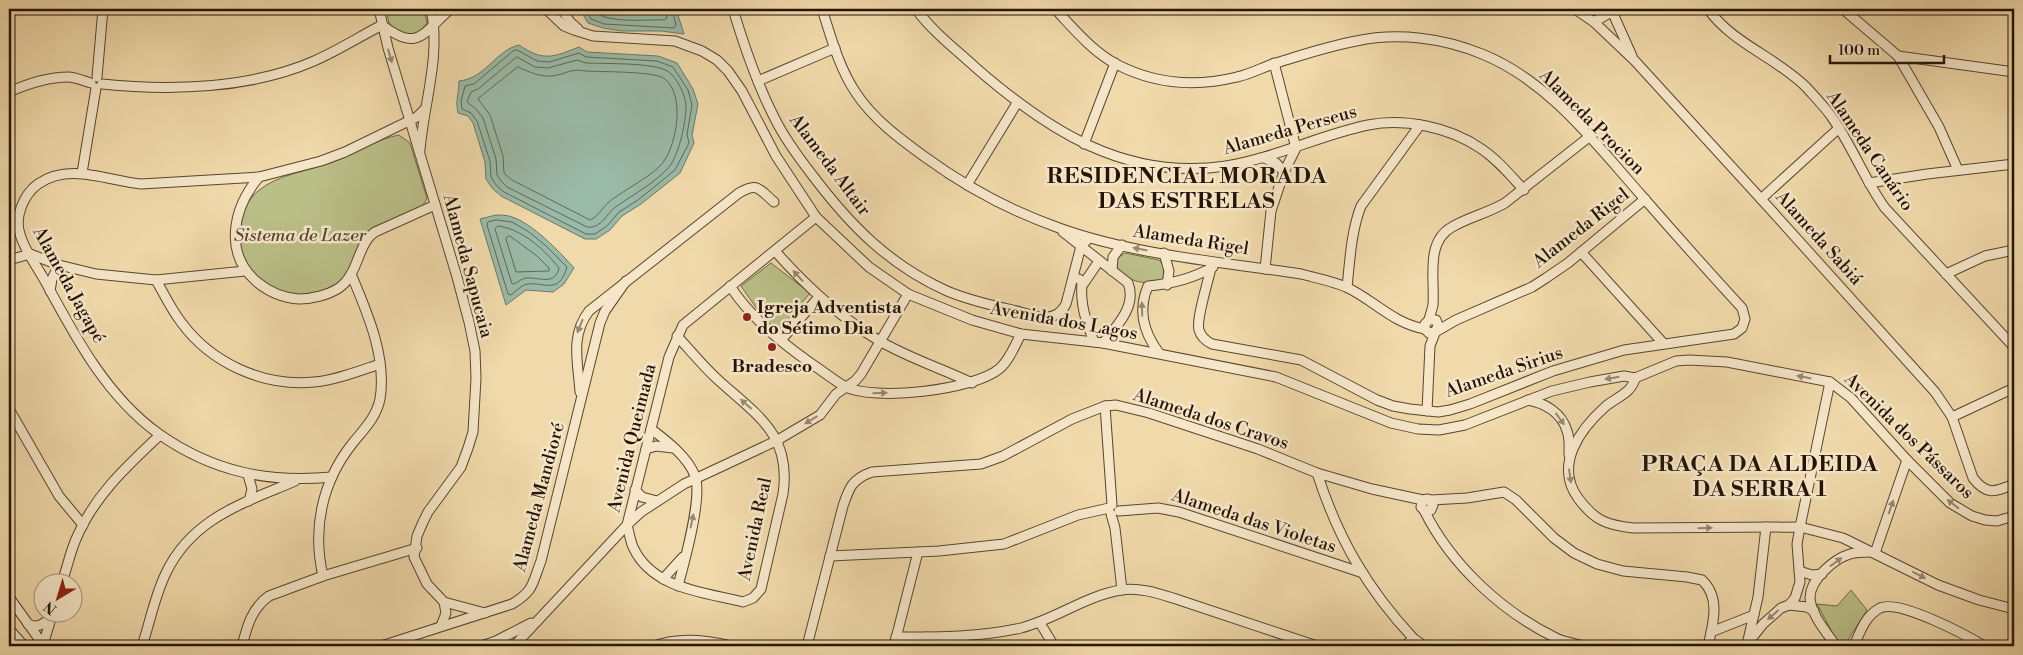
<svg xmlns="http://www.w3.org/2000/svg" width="2023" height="655" viewBox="0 0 2023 655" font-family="'Libre Bodoni',serif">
	<rect width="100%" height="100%" fill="#f0d9aa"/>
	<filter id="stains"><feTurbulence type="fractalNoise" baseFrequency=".004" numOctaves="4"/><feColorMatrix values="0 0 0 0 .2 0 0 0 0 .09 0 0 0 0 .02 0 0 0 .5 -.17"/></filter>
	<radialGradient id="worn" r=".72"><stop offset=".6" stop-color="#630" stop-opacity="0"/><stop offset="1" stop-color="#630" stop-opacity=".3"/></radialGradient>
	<g fill="#babf88" stroke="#706a48">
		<path d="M386 9H424L427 23C418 36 411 35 396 32L389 23Z"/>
		<path d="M399 135 410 143 427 198C422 216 381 219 369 231 366 234 364 241 362 245 355 259 349 276 336 286 308 307 259 291 244 261 233 239 240 206 258 191 278 174 309 171 333 162 355 154 376 139 399 135Z"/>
		<path d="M1125 253 1159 260 1164 266 1163 279C1146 287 1130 281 1116 270L1115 264 1119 257Z"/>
		<polygon points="771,263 810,293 775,335 741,286"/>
		<polygon points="1851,590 1867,610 1846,643 1839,645 1817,604 1837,606"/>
	</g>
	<g fill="#9abaa8" stroke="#6b7868">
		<polygon points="580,9 676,9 684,34 661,31 621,31 603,28 588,23"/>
		<path d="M519 45C544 62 553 57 579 47L587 52 658 56 677 63 693 89 698 104 692 135 694 143 680 173 641 204 622 216 610 230 596 239H585L501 196 492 188 486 179 485 162 473 123 468 116 458 113C455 101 459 93 459 81 485 79 496 50 519 45Z"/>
		<path d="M496 215C501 215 507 215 512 217 532 223 560 252 574 268L564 284 553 292 526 290 506 305 480 219Z"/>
	</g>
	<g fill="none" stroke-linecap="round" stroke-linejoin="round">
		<g stroke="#606758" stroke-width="1">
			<polyline points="586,9 591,19 604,24 674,28 676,25 672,9"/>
			<path d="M593 9C602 25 648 19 664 20L667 18 665 9"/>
			<polyline points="604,9 622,12 655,12 658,9"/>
			<polygon points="517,50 537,61 549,62 579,53 586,57 657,61 673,67 688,90 692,105 687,134 689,143 675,170 638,200 619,212 607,226 595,234 586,234 504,192 496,185 491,177 490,161 477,121 471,113 462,109 461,101 465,86 474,84 513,51"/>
			<path d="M517 57 535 67 548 68 577 60 586 63C605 64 655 62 669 72 677 78 686 96 686 106 686 122 679 155 669 167 655 183 634 194 617 206 606 213 602 229 587 227L507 187 501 181 497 175 496 159 483 118 476 109 467 102 471 92 478 89Z"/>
			<path d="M518 67C529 72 540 77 552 76 567 74 570 68 586 71 602 72 655 71 665 79 685 96 677 142 664 161 655 175 623 190 609 202 602 208 599 216 590 220L512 180 504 173 503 156 490 115 478 99Z"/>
			<path d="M497 220 512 222 529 232 546 246 567 267C558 298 541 279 524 285 520 287 515 292 511 295L508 294 487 225 488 222Z"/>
			<path d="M498 226C522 229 544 249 559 268 555 286 539 277 526 278 520 279 517 284 512 284L495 229Z"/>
			<polygon points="510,236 537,256 549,268 549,271 516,272 506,239 507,237"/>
		</g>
		<g stroke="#584530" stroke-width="11">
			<g id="minor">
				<polyline points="379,9 388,48 457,277 469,322 475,351 476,378 473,432 468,448 461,467 428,512 423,522 417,536 414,557 427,584 444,602 485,613"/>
				<polyline points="546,9 564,26 574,30 593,36 675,41 702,51 717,60 728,71 742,91 776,156 816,217 869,267 908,294 972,320 1021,334 1103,343 1276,377 1391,423 1418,429 1439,430 1465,425 1552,391 1590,382 1624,376 1635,378 1676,361 1689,360 1727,362 1830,382 1851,398 1907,460 1950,503 1972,516 1985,520 1997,521 2014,516"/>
				<polyline points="562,9 570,22 578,29"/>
				<path d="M733 9C744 46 757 84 775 119 785 139 799 158 813 176 850 225 889 265 947 291 968 300 990 305 1013 310 1032 315 1055 326 1066 304L1081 246 1089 238"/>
				<path d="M822 9C831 37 839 68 856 93 873 119 900 139 925 157 966 187 1011 211 1059 228 1134 255 1222 262 1301 274 1316 278 1332 281 1346 287 1374 300 1392 323 1425 329"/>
				<path d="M916 9C932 31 954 48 975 67 1047 130 1125 181 1226 166 1275 158 1320 135 1368 125 1405 118 1449 127 1480 148 1497 159 1510 175 1524 190"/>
				<path d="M1055 9C1074 29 1092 51 1116 64 1154 84 1196 87 1237 77 1251 74 1263 67 1276 63 1302 55 1329 46 1356 41 1398 32 1443 38 1482 54 1549 81 1596 144 1642 196 1675 234 1708 271 1742 308L1745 319 1742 328 1734 334 1624 350 1553 371 1470 404 1450 410 1438 412 1410 409 1393 406 1377 400 1301 360 1212 344C1206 341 1201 337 1199 330 1196 319 1208 282 1211 268"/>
				<path d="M1575 9 1594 22 1635 61 1761 199 1935 392 1952 417 1973 478C1987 496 1995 492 2014 484"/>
				<polyline points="1611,9 1632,56"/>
				<path d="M1708 9C1733 44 1776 57 1806 87 1814 96 1824 106 1831 116 1852 145 1864 179 1885 208L2014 347"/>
				<polyline points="1843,9 1898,56 1939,127 1958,170"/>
				<polyline points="1594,22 1611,12"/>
				<polyline points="1898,56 2014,72"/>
				<polyline points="97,77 103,9"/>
				<polyline points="758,81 835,48"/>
				<path d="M102 84C170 91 250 89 314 61 337 51 359 37 382 25 420 54 423 31 451 9"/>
				<path d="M9 92C27 84 48 77 68 77 75 77 84 81 91 83"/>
				<polyline points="1084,144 1115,63"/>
				<path d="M420 150C424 102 441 56 431 9"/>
				<polyline points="1264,158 1276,163 1284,172"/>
				<polyline points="82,173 96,88"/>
				<path d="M259 177C233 208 223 253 257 282 269 292 284 298 299 299 312 299 328 295 339 288 358 274 357 250 370 236L375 232 435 205"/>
				<polyline points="1869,183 1927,174 2014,164"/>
				<polyline points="967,185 1017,103"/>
				<polyline points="1761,199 1839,128"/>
				<path d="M1063 232 1128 283C1137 306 1117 326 1103 343"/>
				<path d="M775 251C806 286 838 316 878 340 908 358 941 368 972 383"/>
				<polyline points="1581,252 1663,343"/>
				<polyline points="1164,253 1169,271 1167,285"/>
				<polyline points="9,260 30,254 59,265 96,274 156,280 245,271"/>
				<polyline points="1265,269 1271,211 1284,172 1296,148 1274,63"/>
				<polyline points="1112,271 1113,257 1122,245"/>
				<polyline points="1946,274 1985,256 2014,250"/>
				<polyline points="1079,279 1084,283 1099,261"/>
				<path d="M156 280C164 294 171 309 181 322 211 363 263 387 314 382 336 380 359 371 380 364"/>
				<path d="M1082 283C1080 305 1086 321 1094 342"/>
				<path d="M730 286C753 321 788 348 822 371 829 376 837 382 844 386 873 402 974 390 999 369 1009 361 1015 345 1021 334"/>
				<path d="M1347 287C1350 260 1351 232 1361 206L1420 125"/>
				<polyline points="50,291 52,279 59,265"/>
				<path d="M1429 320C1430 315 1432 310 1433 305 1435 279 1425 242 1452 227 1469 217 1488 213 1505 203L1589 137"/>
				<polyline points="1437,331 1456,320 1532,287 1546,278 1568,263 1645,199"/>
				<path d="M677 336C690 350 702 365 716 378 755 414 792 433 783 494L761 589 753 598 743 602C704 592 652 589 633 547 630 540 629 532 627 525L641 512 684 484 776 441 820 415 836 394 855 381 861 374 908 294"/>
				<polyline points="781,340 819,297"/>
				<path d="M1159 353C1144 333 1137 311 1148 286 1171 284 1192 279 1213 267"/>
				<path d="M1635 378C1632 393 1617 397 1606 406 1580 429 1554 465 1578 498 1594 520 1606 525 1633 528L1800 527 1843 538 1938 585 1979 600 2014 609"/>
				<path d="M580 392C578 362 570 336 589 311L739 193C758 182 759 189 774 202"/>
				<path d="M1528 400C1545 403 1562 413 1567 431 1570 438 1569 447 1569 455"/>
				<polyline points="1105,406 1112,505"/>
				<polyline points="9,409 59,496 83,525"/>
				<polyline points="1427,411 1430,346 1438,325 1436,320 1429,320 1425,324 1425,329 1429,333 1435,332"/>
				<polyline points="1952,417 2014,388"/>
				<path d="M651 429C667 441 688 457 695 476 703 497 684 563 678 586"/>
				<polyline points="646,449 656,446 673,448"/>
				<path d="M1317 473C1338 538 1367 589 1414 639"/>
				<polyline points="248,475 252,489 249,501"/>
				<path d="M332 477C268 483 213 472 159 434 107 397 75 337 45 281 37 266 24 250 20 234 14 217 24 194 38 184 69 162 108 181 141 184L259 177 321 161 345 152 417 117 425 109"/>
				<polyline points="635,490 642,497 657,501"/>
				<path d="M1431 500 1467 498 1504 492 1516 500 1554 538 1574 553 1597 564 1623 571 1687 577 1702 580C1721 598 1713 624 1708 646"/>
				<path d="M1424 510C1451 565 1503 613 1558 639 1566 642 1576 644 1584 646"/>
				<polyline points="1119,511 1158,508 1179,512 1360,572"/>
				<polyline points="1111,514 1115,528 1122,590"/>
				<polyline points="1875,553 1907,460"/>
				<polyline points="830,556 939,551 1004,544 1078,515 1109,508"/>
				<polyline points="1799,571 1812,575 1822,574"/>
				<path d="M323 576C312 529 322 482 352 444 364 429 376 418 380 399 387 357 367 312 351 274"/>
				<polyline points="663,579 683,557"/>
				<path d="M62 582C67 568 70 553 76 539 94 496 127 466 160 435"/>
				<polyline points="9,597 44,646"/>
				<polyline points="1789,605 1807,607 1814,611"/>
				<polyline points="1040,623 1054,646"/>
				<path d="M28 624C37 629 43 624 51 618"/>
				<polyline points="441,626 446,613 444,602"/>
				<polyline points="9,629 24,646"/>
				<polyline points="1711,632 1754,615"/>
				<path d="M896 637C938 637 981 637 1021 628 1056 619 1085 596 1121 590 1138 587 1157 593 1173 598L1317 646"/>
				<polyline points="926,637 936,646"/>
				<polyline points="1748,640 1758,597 1766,527"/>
				<polyline points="1747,644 1763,624 1781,608 1789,605 1795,598 1800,582 1797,544 1800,527 1830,382"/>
				<polyline points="43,645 53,612"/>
				<path d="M142 646C150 622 155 595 166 573 192 518 244 503 295 481"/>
				<path d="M242 646C247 627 251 609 269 596L323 576 417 548"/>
				<path d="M381 646 512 604C534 591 532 584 541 561L600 323 605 311 626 281"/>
				<polyline points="481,646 496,641 531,623"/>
				<polyline points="514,646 627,525 669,357 683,325 816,217"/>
				<path d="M654 646C678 637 707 640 731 646"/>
				<path d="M807 646 843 506C849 488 852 479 872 472L981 464 1003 456 1072 419 1105 406 1116 405 1149 413 1258 449 1317 473 1372 489 1423 500 1428 499 1433 505 1431 510 1425 511 1421 507 1423 500"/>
				<polyline points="894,646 918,552"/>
				<polyline points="1407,646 1408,643 1414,639 1420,643 1421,646"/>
				<path d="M1836 646C1827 633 1811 615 1810 598 1810 579 1834 559 1850 554 1857 552 1863 552 1870 552"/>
				<path d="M1854 646C1860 632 1865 616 1880 608 1899 599 1966 635 1984 646"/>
			</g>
		</g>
		<use href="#minor" stroke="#f5e6c8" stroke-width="9"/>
	</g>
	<defs><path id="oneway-solid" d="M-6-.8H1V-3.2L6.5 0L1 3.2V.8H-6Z" transform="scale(1.25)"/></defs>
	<g fill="#978871">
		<use href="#oneway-solid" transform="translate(390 56) rotate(74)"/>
		<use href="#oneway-solid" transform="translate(1140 249) rotate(-169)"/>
		<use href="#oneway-solid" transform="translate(798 276) rotate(-133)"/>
		<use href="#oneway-solid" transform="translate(1142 309) rotate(-92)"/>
		<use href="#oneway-solid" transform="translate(580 326) rotate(112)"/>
		<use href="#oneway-solid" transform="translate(1804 377) rotate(-169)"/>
		<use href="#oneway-solid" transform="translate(1612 378) rotate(171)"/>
		<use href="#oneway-solid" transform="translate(880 393) rotate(-1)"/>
		<use href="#oneway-solid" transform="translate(746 404) rotate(-139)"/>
		<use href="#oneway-solid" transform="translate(1560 419) rotate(54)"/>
		<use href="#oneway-solid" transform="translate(811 420) rotate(149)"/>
		<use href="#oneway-solid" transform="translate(1570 476) rotate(82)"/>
		<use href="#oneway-solid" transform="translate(1953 504) rotate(-142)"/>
		<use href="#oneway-solid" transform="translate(1891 507) rotate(-71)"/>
		<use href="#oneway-solid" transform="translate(692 521) rotate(-78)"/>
		<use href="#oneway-solid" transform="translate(1705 528) rotate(-1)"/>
		<use href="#oneway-solid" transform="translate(1836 562) rotate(-36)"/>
		<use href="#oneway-solid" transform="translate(1919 575) rotate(27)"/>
		<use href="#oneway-solid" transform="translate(1773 615) rotate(139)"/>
	</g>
	<g fill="#8f2418" stroke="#f5e6c8" stroke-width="2">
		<circle cx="747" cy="317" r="5"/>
		<circle cx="772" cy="347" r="5"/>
	</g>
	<g text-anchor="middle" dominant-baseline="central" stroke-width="5" stroke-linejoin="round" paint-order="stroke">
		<g font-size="18" fill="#251407" stroke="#f5e6c8">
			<text transform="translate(1592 122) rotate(45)">Alameda Procion</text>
			<text transform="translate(1290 130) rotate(-16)">Alameda Perseus</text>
			<text transform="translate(1870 151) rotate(56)">Alameda Canário</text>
			<text transform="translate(830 165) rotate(53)">Alameda Altair</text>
			<text transform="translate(1581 228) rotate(-38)">Alameda Rigel</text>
			<text transform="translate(1819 238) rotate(48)">Alameda Sabiá</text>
			<text transform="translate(1191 240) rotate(9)">Alameda Rigel</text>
			<text transform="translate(468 266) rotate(75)">Alameda Sapucaia</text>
			<text transform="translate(69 285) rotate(61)">Alameda Jagapé</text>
			<text transform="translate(1064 321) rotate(10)">Avenida dos Lagos</text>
			<text transform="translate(1504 372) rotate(-19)">Alameda Sirius</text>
			<text transform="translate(1211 419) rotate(18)">Alameda dos Cravos</text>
			<text transform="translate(1909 436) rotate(44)">Avenida dos Pássaros</text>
			<text transform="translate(632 438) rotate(-76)">Avenida Queimada</text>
			<text transform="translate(539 497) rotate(-75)">Alameda Mandioré</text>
			<text transform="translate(1254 521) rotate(18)">Alameda das Violetas</text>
			<text transform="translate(755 529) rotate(-78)">Avenida Real</text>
		</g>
		<g font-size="18" font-style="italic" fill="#52472e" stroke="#f5e6c8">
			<text x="300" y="235">Sistema de Lazer</text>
		</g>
		<g font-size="18" font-weight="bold" fill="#251407" stroke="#f5e6c8" text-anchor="start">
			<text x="757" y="307">Igreja Adventista<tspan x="757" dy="21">do Sétimo Dia</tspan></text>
			<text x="772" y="366" text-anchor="middle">Bradesco</text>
		</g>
		<g font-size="22" font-weight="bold" letter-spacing="1" fill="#251407" stroke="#f5e6c8">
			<text x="1187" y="176">RESIDENCIAL MORADA<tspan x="1187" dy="25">DAS ESTRELAS</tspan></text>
			<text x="1760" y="464">PRAÇA DA ALDEIDA<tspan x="1760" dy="25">DA SERRA 1</tspan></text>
		</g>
	</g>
	<rect width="2023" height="655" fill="none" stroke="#f0d9aa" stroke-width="30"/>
	<rect x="10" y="10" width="2003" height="635" fill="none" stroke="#251407" stroke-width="2.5"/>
	<rect x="15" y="15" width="1993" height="625" fill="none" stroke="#251407"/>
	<g transform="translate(58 598) rotate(218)"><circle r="24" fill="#f5e6c8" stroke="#a2927b"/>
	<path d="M0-4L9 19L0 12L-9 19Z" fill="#8f2418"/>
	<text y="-8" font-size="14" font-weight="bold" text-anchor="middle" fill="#251407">N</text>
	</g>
	<path d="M1830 55v8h114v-8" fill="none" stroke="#251407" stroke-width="2.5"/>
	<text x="1838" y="55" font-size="15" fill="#251407" stroke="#f5e6c8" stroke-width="4" paint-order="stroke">100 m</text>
	<rect width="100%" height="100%" filter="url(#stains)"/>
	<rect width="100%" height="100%" fill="url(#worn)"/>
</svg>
